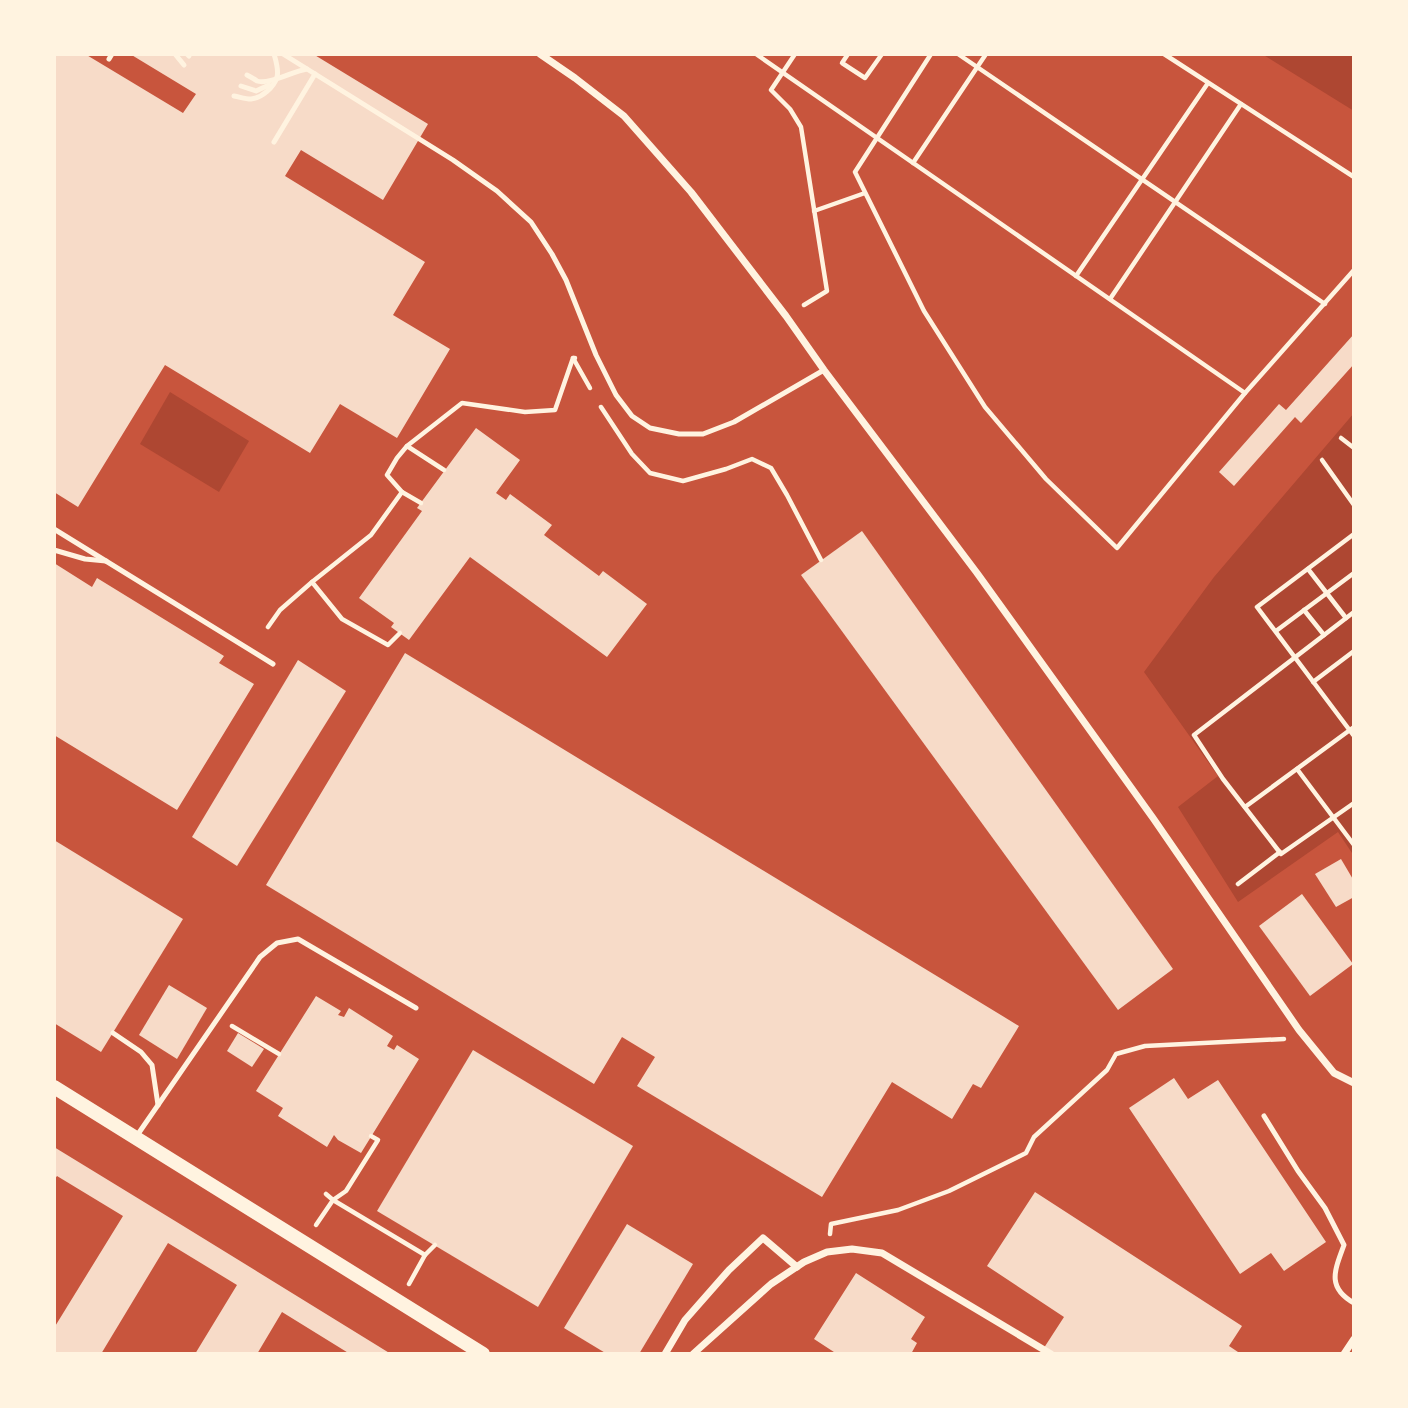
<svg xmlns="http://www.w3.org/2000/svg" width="1408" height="1408" viewBox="0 0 1408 1408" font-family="Raleway,sans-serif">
	<rect width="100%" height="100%" fill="#c8553d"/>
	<g fill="#ae4732">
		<polygon points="1262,54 1354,54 1354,111"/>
		<polygon points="170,392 249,441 219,492 140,444"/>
		<polygon points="1354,413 1354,856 1338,832 1238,902 1178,807 1218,776 1144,672 1214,577"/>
	</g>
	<g fill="#f7dbc8">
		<polygon points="54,54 85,54 183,113 196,94 130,54 313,54 428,124 383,200 301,150 285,176 425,262 393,315 450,349 397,438 340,404 310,453 165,365 78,507 54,492"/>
		<polygon points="1354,334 1354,364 1301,423 1295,417 1234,486 1219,472 1279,404 1286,410"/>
		<polygon points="476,428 520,460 496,493 506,500 510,494 552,525 544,535 599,576 603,571 647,604 607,657 470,557 409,640 391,627 394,623 359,598 422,511 417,508"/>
		<polygon points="862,531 1173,969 1118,1010 801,575"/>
		<polygon points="54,563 92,587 97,578 224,656 219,663 254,684 177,810 54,735"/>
		<polygon points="405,653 1019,1026 981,1088 973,1084 952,1119 892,1082 822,1197 637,1086 655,1057 622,1037 594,1084 266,885"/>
		<polygon points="298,660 346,691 237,866 192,837"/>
		<polygon points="54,840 183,919 101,1052 54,1023"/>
		<polygon points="1341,859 1354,881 1354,897 1336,907 1315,874"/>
		<polygon points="1302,894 1353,964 1310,996 1259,926"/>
		<polygon points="169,985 207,1008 177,1059 139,1035"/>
		<polygon points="316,996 341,1011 338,1015 344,1017 349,1008 393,1036 387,1046 394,1050 397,1045 419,1059 361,1153 338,1140 334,1135 327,1147 278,1116 283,1108 256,1091"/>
		<polygon points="238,1033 264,1049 252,1067 227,1051"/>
		<polygon points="473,1050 633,1146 538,1307 377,1211"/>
		<polygon points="1174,1078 1188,1099 1218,1080 1326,1242 1284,1271 1271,1253 1240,1274 1129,1108"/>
		<polygon points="54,1147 180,1224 391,1354 350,1354 282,1312 257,1354 195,1354 237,1285 168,1243 101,1354 54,1354 54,1328 123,1216 57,1176 54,1180"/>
		<polygon points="1035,1192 1242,1326 1229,1346 1241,1354 1040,1354 1064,1317 987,1266"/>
		<polygon points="627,1224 693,1264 639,1354 607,1354 564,1328"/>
		<polygon points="856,1273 925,1317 911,1339 917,1343 911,1354 837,1354 814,1339"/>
	</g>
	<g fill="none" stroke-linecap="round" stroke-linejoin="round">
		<g stroke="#fff3e0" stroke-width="4.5">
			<polyline points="756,54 1245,393"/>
			<polyline points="795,54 771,90 790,109 801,127 827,291 804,305"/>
			<polyline points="848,54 842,63 865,78 882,54"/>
			<polyline points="931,54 855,172 924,311 985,407 1046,479 1117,548 1245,393 1354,270"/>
			<polyline points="958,54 1325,304"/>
			<polyline points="1164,54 1354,177"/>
			<polyline points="913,163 986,54"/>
			<polyline points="814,211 865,193"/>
			<polyline points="1076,276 1208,83"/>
			<polyline points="1110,299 1241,104"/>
			<polyline points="573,358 590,388"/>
			<polyline points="601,407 632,454 650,473 683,481 726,469 752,459 771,468 787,495 821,560"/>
			<polyline points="1341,438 1354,448"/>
			<polyline points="407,446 462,403 525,412 555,410 573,358 575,358"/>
			<polyline points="1322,460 1354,505"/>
			<polyline points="402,492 421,503"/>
			<polyline points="1354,534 1257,607 1354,736"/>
			<polyline points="1308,569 1346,618"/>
			<polyline points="312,582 342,619 388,645 400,633"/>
			<polyline points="1304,610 1324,635"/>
			<polyline points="1354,612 1194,735 1223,779 1281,854 1354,803"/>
			<polyline points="268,627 280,610 312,582 371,535 402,492 387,475 397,458 407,446 444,470"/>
			<polyline points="1276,631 1354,573"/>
			<polyline points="1313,682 1354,651"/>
			<polyline points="1297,769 1354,845"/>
			<polyline points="1245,807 1354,727"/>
			<polyline points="1238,884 1280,852"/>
			<polyline points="232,1026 279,1054"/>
			<polyline points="326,1194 333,1200 425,1255 409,1284"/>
			<polyline points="316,1225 333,1200 346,1191 378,1140 371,1136"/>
			<polyline points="830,1234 831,1224 898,1210 949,1191 1026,1153 1034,1137 1107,1070 1116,1054 1145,1046 1284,1039"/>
			<polyline points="425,1255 435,1245"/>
		</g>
		<g stroke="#fff3e0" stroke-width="5">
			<polyline points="175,54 184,65"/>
			<polyline points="187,54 189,56"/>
			<polyline points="283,54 453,160 497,191 531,222 552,254 566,280 596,355 616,395 632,416 650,428 679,434 703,434 734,422 824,370"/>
			<polyline points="109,59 112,54"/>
			<path d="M247 75C251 77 254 79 257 81 269 85 293 71 307 69"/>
			<polyline points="241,86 256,91 269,85"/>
			<path d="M234 96C240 97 245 99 251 99 262 98 274 87 277 77 279 70 276 61 274 54"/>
			<polyline points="274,142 315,74"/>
			<polyline points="54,529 273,664"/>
			<polyline points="54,550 85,559 106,561"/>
			<polyline points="113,1033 141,1052 152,1065 158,1105"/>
			<path d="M1264 1116 1298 1171 1325 1208 1344 1245C1335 1270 1326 1287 1354 1303"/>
			<polyline points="136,1137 260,957 277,943 298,939 416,1008"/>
		</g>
		<g stroke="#fff3e0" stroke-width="7">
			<polyline points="540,54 575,78 624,116 691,192 786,316 824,370 977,573 1153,818 1299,1030 1334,1073 1354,1083"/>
			<polyline points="665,1354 685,1320 729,1270 763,1238 797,1267"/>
			<polyline points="693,1354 771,1284 804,1262 827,1252 852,1249 882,1253 1051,1354"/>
			<polyline points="1344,1354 1354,1339"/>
		</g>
		<polyline stroke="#fff3e0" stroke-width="14" points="54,1087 483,1354"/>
	</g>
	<rect width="1408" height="1408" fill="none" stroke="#fff3e0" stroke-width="112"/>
</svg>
